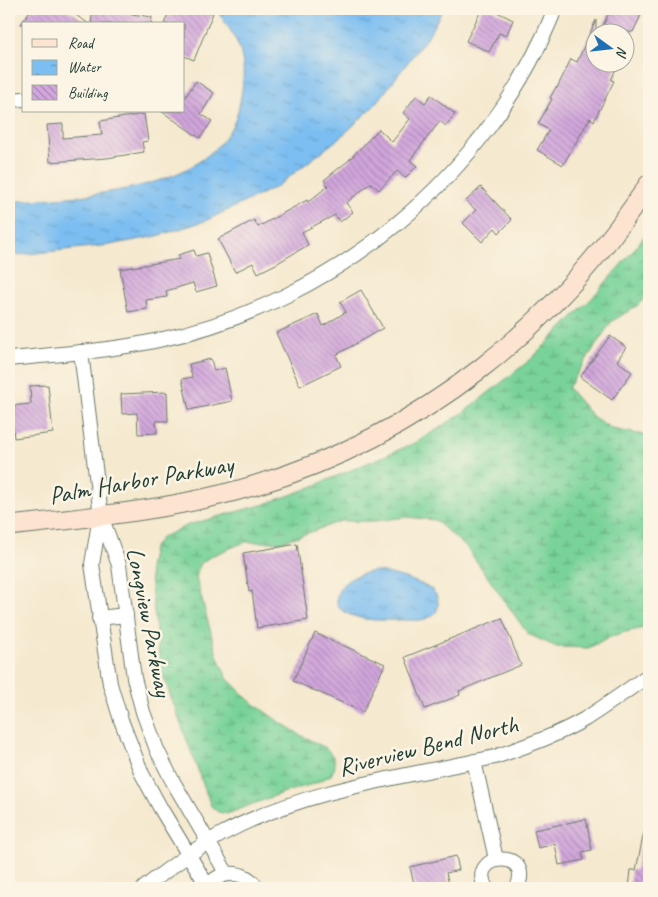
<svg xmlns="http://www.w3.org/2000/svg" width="658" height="897" viewBox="0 0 658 897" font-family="Caveat,sans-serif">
	<defs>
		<pattern id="wetland-marsh" width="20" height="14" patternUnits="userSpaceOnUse" patternTransform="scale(1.25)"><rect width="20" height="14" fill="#79d399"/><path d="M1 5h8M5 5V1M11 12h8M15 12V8" fill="none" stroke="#63ac7e"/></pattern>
		<pattern id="water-ripples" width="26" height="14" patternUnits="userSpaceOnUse" patternTransform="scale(1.25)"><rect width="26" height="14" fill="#7bbef1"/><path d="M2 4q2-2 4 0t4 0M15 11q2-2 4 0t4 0" fill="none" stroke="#649cc4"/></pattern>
		<pattern id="building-back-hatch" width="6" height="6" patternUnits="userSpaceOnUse" patternTransform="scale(1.25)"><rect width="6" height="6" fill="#d1a6dc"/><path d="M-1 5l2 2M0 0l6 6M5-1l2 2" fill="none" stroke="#a988b3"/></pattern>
	</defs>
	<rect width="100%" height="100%" fill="#fcf5e5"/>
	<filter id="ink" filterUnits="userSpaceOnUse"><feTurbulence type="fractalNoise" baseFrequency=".02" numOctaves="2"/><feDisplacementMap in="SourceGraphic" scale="10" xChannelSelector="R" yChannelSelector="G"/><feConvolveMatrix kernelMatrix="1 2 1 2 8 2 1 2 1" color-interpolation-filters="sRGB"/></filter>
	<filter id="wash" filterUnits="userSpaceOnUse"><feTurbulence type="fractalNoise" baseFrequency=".0096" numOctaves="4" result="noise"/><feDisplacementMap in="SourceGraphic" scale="20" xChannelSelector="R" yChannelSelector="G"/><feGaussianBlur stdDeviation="1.12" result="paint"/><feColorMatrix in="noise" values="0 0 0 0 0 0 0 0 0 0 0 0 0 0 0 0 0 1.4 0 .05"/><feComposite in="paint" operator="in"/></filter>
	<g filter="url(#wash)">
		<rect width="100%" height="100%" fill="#f5e9cf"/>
		<polygon fill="url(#wetland-marsh)" stroke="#4c8866" points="649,229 649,294 638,305 611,322 568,388 592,416 612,429 649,436 649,627 625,632 605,639 589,648 557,647 528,634 467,548 435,520 407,517 375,521 341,521 308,533 279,542 245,542 211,556 199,565 196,578 217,655 227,678 249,700 275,719 302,736 326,748 334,758 335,767 331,775 316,783 282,793 227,814 218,812 211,806 160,667 149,568 153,548 161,538 188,525 265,504 304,490 417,442 463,413 530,360 593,297 633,251"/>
		<g fill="url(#water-ripples)" stroke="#4d7e92">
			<path d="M215 9H443L428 36 375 105 342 136 276 187 205 221 157 236 110 245 9 256V202C77 195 193 196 231 128 237 119 239 107 241 96 248 57 239 39 215 9Z"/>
			<path d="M374 571C385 571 424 583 432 590 436 594 438 598 438 604 438 608 437 612 434 614 425 622 415 620 405 620 382 620 356 623 338 607 331 584 356 574 374 571Z"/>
		</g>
		<g id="blocks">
			<g fill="url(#building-back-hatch)">
				<polygon points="31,9 67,9 89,24 21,24"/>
				<polygon points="93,9 112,9 112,11 152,17 151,24 91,24"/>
				<polygon points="170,9 186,9 195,13 197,9 203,9 213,13 194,60 184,56 184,24 164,24"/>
				<polygon points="482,9 491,9 513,20 506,36 499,33 489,52 466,41"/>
				<polygon points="611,9 644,9 633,32 600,32"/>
				<polygon points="596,20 596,62 619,62 611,80 614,81 594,121 590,118 563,165 537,150 549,130 538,124 552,99 550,98 556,87 557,88 571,59 577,62"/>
				<polygon points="196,81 214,93 201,114 212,121 200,138 161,111 184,111 184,99"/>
				<polygon points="431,95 455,114 446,126 440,121 410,160 417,166 405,178 397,171 379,190 371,183 346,203 353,212 340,222 335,215 302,232 308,245 276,264 258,273 253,263 235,272 218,239 254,220 258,227 307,200 308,202 328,186 324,180 348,161 379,129 392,142 410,119 403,113 416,96 425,103"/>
				<polygon points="144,114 148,141 142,142 144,152 107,158 50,162 47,125 63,124 63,138 102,135 100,121"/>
				<polygon points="481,187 512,220 499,233 495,228 482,242 463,223 476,210 466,201"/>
				<polygon points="194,250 196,256 207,253 217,286 196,292 193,283 166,291 167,297 146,300 147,309 128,312 120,269 180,259 178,255"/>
				<polygon points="361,290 383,328 336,355 341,366 300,386 276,333 318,314 323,326 346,312 340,302"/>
				<polygon points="610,336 626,347 617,361 632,372 612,400 580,377"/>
				<polygon points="211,359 214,371 225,368 232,401 189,410 182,379 192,377 189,364"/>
				<polygon points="48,385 53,433 14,438 10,406 31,404 30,386"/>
				<polygon points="167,392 168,421 156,421 157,433 138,434 137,413 122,414 121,394"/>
				<polygon points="297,544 308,620 257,628 252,591 249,592 243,553"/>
				<polygon points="502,618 521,665 459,691 460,695 425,709 405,657"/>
				<polygon points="315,633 385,664 363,712 293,681"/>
				<polygon points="586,819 592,850 582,852 584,860 559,865 555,844 538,848 534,830"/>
				<polygon points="644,832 649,833 649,888 629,888 631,870 636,870"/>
				<polygon points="456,856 459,870 446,873 450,888 415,888 410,867"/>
			</g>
		</g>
	</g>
	<g filter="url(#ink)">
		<use href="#blocks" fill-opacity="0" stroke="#6a796a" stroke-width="1"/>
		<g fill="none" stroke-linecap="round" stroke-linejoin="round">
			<g stroke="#6a796a" stroke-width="16">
				<g id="street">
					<polyline points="9,100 24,99"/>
					<polyline points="81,352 101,516 119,565 134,678 143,712 157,750 172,780 227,874"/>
					<path d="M9 359C59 354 110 351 159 340 334 302 488 177 555 9"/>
					<polyline points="100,517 92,564 110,684 121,720 142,774 161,809 208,887"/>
					<polyline points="99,618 126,615"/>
					<polyline points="474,761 496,859"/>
					<path d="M144 888C169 868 194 849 222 834 305 789 403 777 495 757 525 746 556 736 585 719 607 705 628 690 649 675"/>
					<path d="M207 888C219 869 245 869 257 888"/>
					<path d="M486 888C466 853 535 847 517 888"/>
				</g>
			</g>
			<g stroke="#6a796a" stroke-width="21">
				<path id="secondary" d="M9 526C92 517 175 510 256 485 422 435 555 327 649 184"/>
			</g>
			<use href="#street" stroke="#fff" stroke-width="14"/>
			<use href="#secondary" stroke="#fde4d1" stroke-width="19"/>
		</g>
	</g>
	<g text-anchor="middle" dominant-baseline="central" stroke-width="5" stroke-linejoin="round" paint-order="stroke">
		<g font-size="25" fill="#1f3d34" stroke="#fcf5e5">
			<text transform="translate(141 480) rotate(-10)">Palm Harbor Parkway</text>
			<text transform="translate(149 622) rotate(79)">Longview Parkway</text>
			<text transform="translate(428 746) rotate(-14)">Riverview Bend North</text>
		</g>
	</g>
	<rect width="658" height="897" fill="none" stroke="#fcf5e5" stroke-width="30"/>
	<rect x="22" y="22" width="162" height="90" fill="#fcf5e5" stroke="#a4ab9e"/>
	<rect x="32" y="39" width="25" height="8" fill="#fde4d1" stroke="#a4ab9e"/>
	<text x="68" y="48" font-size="15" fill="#1f3d34">Road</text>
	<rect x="32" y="60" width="25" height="15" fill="url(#water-ripples)" stroke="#a4ab9e"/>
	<text x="68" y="72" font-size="15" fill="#1f3d34">Water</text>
	<rect x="32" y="85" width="25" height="15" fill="url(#building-back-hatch)" stroke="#a4ab9e"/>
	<text x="68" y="98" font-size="15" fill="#1f3d34">Building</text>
	<g transform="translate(610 48) rotate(105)"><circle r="24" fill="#fcf5e5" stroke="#a4ab9e"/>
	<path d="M0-4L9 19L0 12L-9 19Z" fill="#1f6fb2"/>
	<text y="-8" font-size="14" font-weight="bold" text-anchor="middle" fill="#1f3d34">N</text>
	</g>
</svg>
